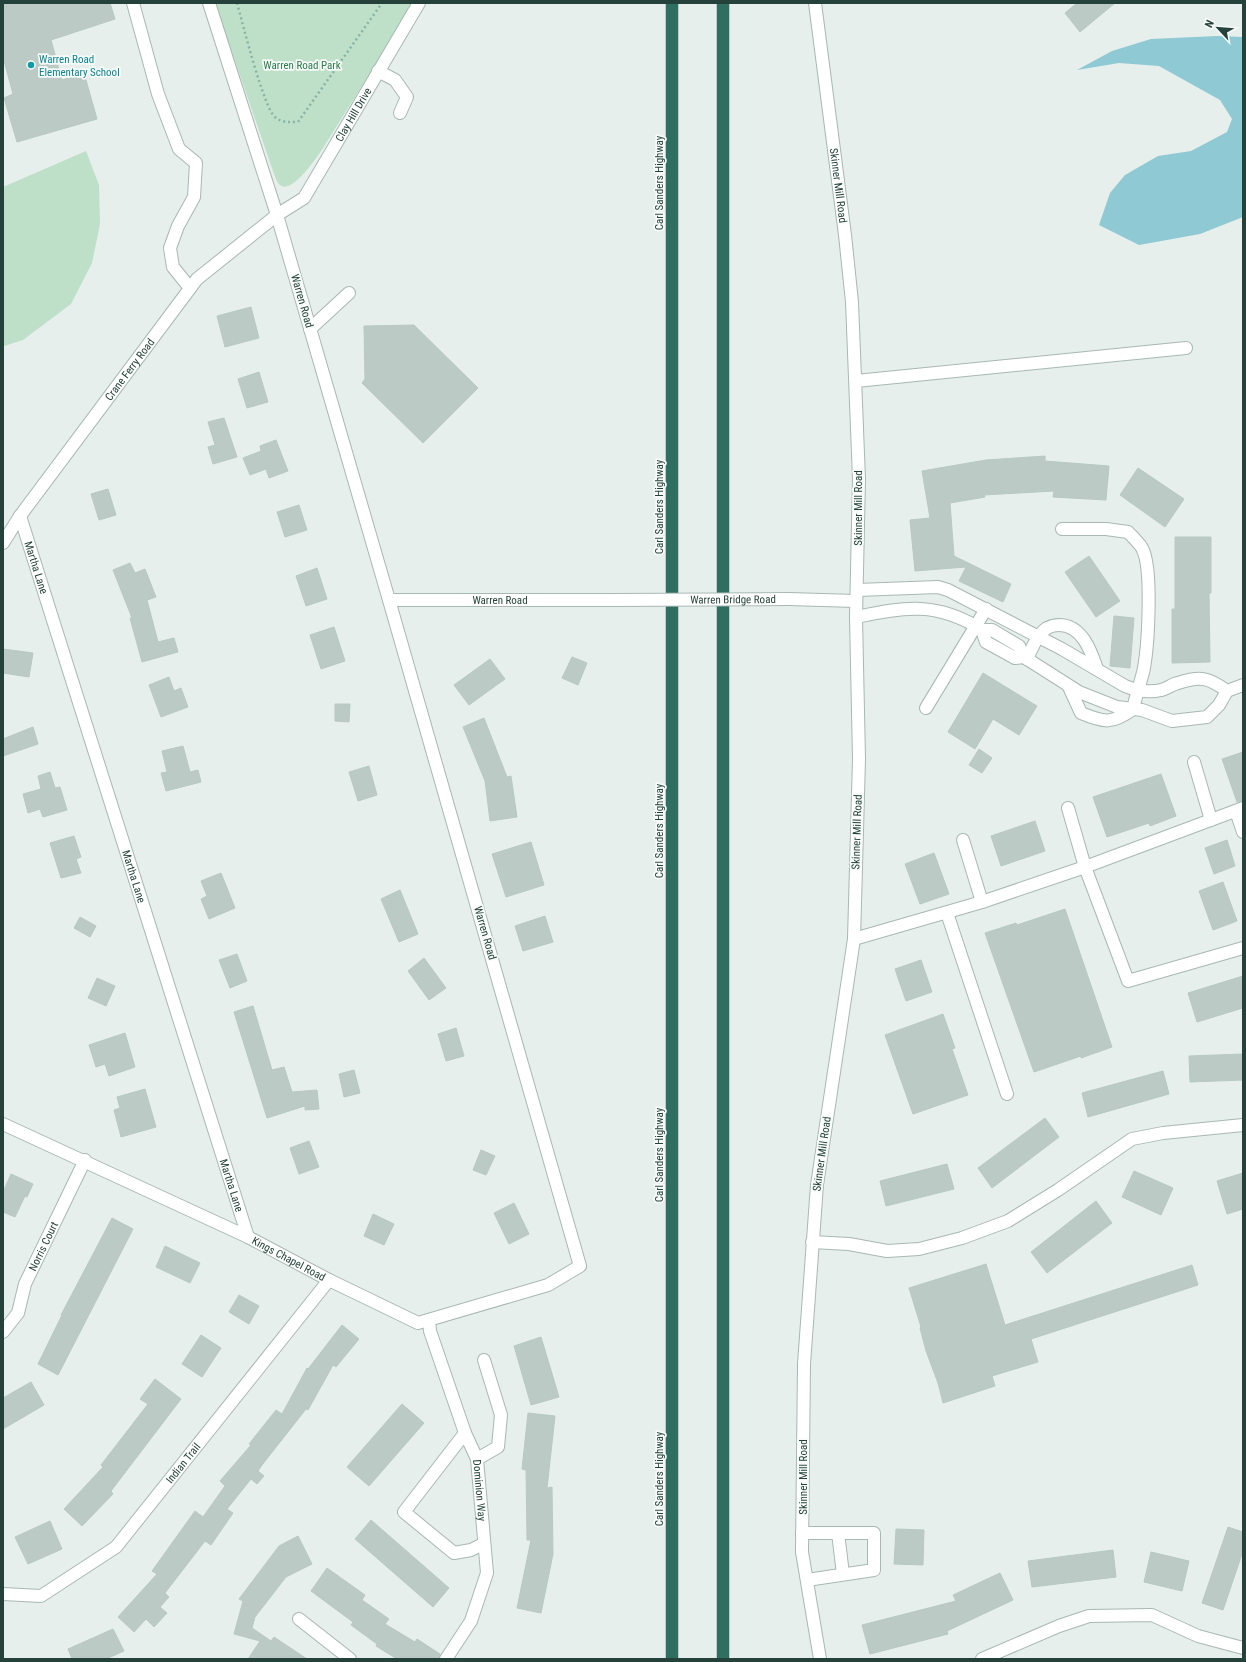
<svg xmlns="http://www.w3.org/2000/svg" width="1246" height="1662" viewBox="0 0 1246 1662" font-family="'Roboto Condensed',sans-serif">
	<rect width="100%" height="100%" fill="#e6efeb"/>
	<g fill="#bfe0c8">
		<path d="M215 3H414L323 148C317 157 292 195 280 185 276 182 275 175 273 171Z"/>
		<polygon points="86,151 99,185 100,224 92,263 71,304 23,340 4,346 3,187"/>
	</g>
	<polygon fill="#8ec9d4" points="1217,36 1243,37 1243,217 1200,234 1139,245 1099,225 1110,193 1125,175 1158,156 1191,151 1227,132 1232,119 1220,100 1159,66 1119,63 1077,70 1112,51 1151,39"/>
	<g fill="#bbcac4" stroke="#b8c9c2">
		<polygon points="3,3 110,3 115,19 51,40 62,80 84,73 97,119 17,142 4,98 13,94 3,57"/>
		<polygon points="1077,3 1115,3 1080,32 1065,13"/>
		<polygon points="251,307 259,338 225,347 217,316"/>
		<polygon points="414,325 478,388 423,443 362,383 365,379 364,326"/>
		<polygon points="259,372 268,402 247,408 238,379"/>
		<polygon points="224,418 237,457 213,464 208,447 215,445 208,422"/>
		<polygon points="276,440 288,471 269,478 266,469 250,475 243,458 261,451 260,446"/>
		<polygon points="1045,456 1045,461 1109,466 1106,500 1053,497 1054,491 984,495 985,497 950,503 954,556 1011,584 1003,602 959,581 966,567 915,571 910,520 930,518 922,471 986,460"/>
		<polygon points="1138,468 1184,499 1165,527 1120,495"/>
		<polygon points="108,489 116,515 99,520 91,494"/>
		<polygon points="299,505 307,530 285,537 277,512"/>
		<polygon points="1175,537 1211,537 1211,593 1209,593 1210,662 1172,663 1172,609 1175,609"/>
		<polygon points="1089,556 1120,601 1096,617 1065,572"/>
		<polygon points="130,563 135,573 145,569 156,597 147,600 158,642 174,638 178,652 142,662 130,618 132,618 113,570"/>
		<polygon points="317,568 327,599 306,606 296,576"/>
		<polygon points="1114,616 1134,618 1130,668 1110,666"/>
		<polygon points="334,627 345,661 321,669 310,635"/>
		<polygon points="3,649 33,653 29,677 3,673"/>
		<polygon points="572,657 587,663 578,685 562,678"/>
		<polygon points="490,659 505,679 469,705 454,685"/>
		<polygon points="983,673 1037,706 1019,735 993,719 975,749 948,732"/>
		<polygon points="169,677 174,691 181,688 188,707 161,717 149,685"/>
		<polygon points="335,704 350,704 349,722 335,721"/>
		<polygon points="484,718 507,777 511,776 517,817 490,821 485,781 463,727"/>
		<polygon points="33,727 38,744 3,756 3,739"/>
		<polygon points="183,746 190,772 198,770 201,782 166,791 161,773 167,772 162,751"/>
		<polygon points="979,749 992,758 982,773 969,765"/>
		<polygon points="1243,752 1243,801 1237,802 1222,759"/>
		<polygon points="369,766 377,795 358,801 349,772"/>
		<polygon points="50,772 55,788 60,787 67,810 43,817 40,809 28,813 23,794 41,789 38,776"/>
		<polygon points="1161,774 1176,816 1150,826 1149,823 1107,837 1093,797"/>
		<polygon points="1035,821 1045,851 1001,866 991,836"/>
		<polygon points="74,836 81,857 76,859 81,873 61,878 50,843"/>
		<polygon points="1227,840 1235,866 1214,874 1205,848"/>
		<polygon points="531,842 544,885 506,897 492,854"/>
		<polygon points="934,853 949,894 920,904 905,864"/>
		<polygon points="221,873 235,908 209,919 201,899 207,896 201,881"/>
		<polygon points="1223,882 1237,921 1213,930 1199,891"/>
		<polygon points="400,890 418,934 399,942 381,899"/>
		<polygon points="1065,909 1112,1047 1081,1058 1081,1056 1034,1072 985,933 1016,923 1017,925"/>
		<polygon points="545,916 553,942 523,951 515,926"/>
		<polygon points="80,917 96,926 90,937 74,928"/>
		<polygon points="237,954 247,981 230,988 219,960"/>
		<polygon points="424,958 446,988 429,1000 408,971"/>
		<polygon points="921,960 932,992 906,1001 895,969"/>
		<polygon points="1243,976 1243,1008 1197,1022 1188,993"/>
		<polygon points="97,978 115,986 106,1006 88,998"/>
		<polygon points="253,1006 272,1070 284,1067 292,1092 317,1090 319,1109 305,1110 305,1106 267,1118 234,1012"/>
		<polygon points="943,1014 955,1048 952,1049 968,1095 913,1114 885,1035"/>
		<polygon points="456,1028 464,1056 446,1061 438,1034"/>
		<polygon points="125,1033 135,1067 109,1076 105,1064 96,1067 89,1045"/>
		<polygon points="1243,1054 1243,1080 1190,1082 1189,1056"/>
		<polygon points="354,1070 360,1093 344,1097 339,1074"/>
		<polygon points="1163,1071 1169,1094 1088,1117 1082,1093"/>
		<polygon points="145,1089 156,1127 121,1137 114,1110 120,1108 117,1097"/>
		<polygon points="1045,1118 1059,1137 992,1188 978,1168"/>
		<polygon points="309,1141 319,1167 299,1174 290,1148"/>
		<polygon points="481,1150 495,1156 486,1175 473,1170"/>
		<polygon points="947,1164 954,1189 886,1206 880,1181"/>
		<polygon points="1134,1171 1173,1188 1161,1215 1122,1197"/>
		<polygon points="1243,1173 1243,1209 1227,1214 1217,1181"/>
		<polygon points="11,1174 33,1184 27,1197 25,1196 15,1217 3,1212 3,1192"/>
		<polygon points="1096,1201 1112,1223 1047,1273 1031,1252"/>
		<polygon points="514,1203 529,1234 509,1244 494,1213"/>
		<polygon points="373,1214 394,1224 384,1245 364,1236"/>
		<polygon points="112,1218 133,1229 58,1375 38,1364 62,1315 61,1315"/>
		<polygon points="165,1246 200,1263 190,1283 156,1267"/>
		<polygon points="986,1264 1005,1325 1192,1265 1198,1285 1031,1339 1038,1362 992,1376 995,1386 943,1403 938,1383 926,1351 920,1328 921,1327 909,1288"/>
		<polygon points="239,1295 259,1306 249,1324 229,1312"/>
		<polygon points="342,1325 359,1339 336,1367 333,1365 308,1410 306,1409 262,1465 258,1471 264,1476 257,1484 251,1479 227,1509 233,1513 211,1545 205,1541 165,1593 169,1597 160,1607 167,1613 154,1627 146,1619 134,1632 118,1617 157,1574 152,1571 195,1511 203,1517 225,1486 220,1481 251,1445 249,1444 276,1410 282,1414 307,1368 308,1369"/>
		<polygon points="201,1335 221,1348 202,1377 182,1364"/>
		<polygon points="541,1337 559,1397 531,1405 514,1346"/>
		<polygon points="155,1379 181,1399 111,1491 113,1494 82,1526 64,1509 103,1467 101,1465 148,1404 140,1399"/>
		<polygon points="31,1382 44,1405 3,1429 3,1398"/>
		<polygon points="402,1404 424,1423 369,1486 347,1467"/>
		<polygon points="528,1413 555,1416 547,1488 552,1487 553,1554 541,1613 517,1608 531,1540 527,1540 526,1470 522,1469"/>
		<polygon points="371,1520 449,1588 433,1607 355,1539"/>
		<polygon points="50,1521 62,1549 28,1564 15,1537"/>
		<polygon points="1228,1527 1243,1532 1243,1551 1223,1610 1202,1603"/>
		<polygon points="896,1529 924,1530 923,1565 894,1564"/>
		<polygon points="298,1536 312,1564 286,1577 255,1617 252,1628 271,1641 274,1637 307,1659 248,1659 260,1641 234,1634 243,1601 239,1599 279,1546"/>
		<polygon points="1113,1550 1116,1577 1032,1587 1028,1561"/>
		<polygon points="1151,1552 1189,1561 1182,1591 1144,1582"/>
		<polygon points="327,1568 365,1595 362,1600 389,1619 385,1624 415,1642 417,1639 440,1654 439,1659 397,1659 376,1646 377,1644 351,1625 353,1622 311,1591"/>
		<polygon points="1000,1573 1013,1600 947,1631 948,1634 870,1654 862,1625 956,1601 953,1595"/>
		<polygon points="113,1629 124,1651 106,1659 72,1659 68,1649"/>
	</g>
	<g fill="none" stroke-linecap="round" stroke-linejoin="round">
		<g stroke="#a8b8b2" stroke-width="14">
			<g id="minor">
				<polyline points="133,3 158,94 179,149 196,163 194,197 178,226 170,248 173,267 190,288"/>
				<path id="s1" d="M815 3 845 235 852 302 859 479 856 617 859 759 854 939 817 1185 804 1364 802 1552 820 1659"/>
				<polyline points="378,71 395,80 407,97 400,113"/>
				<polyline points="310,329 349,293"/>
				<polyline points="856,381 1186,348"/>
				<path id="s2" d="M20 516 248 1237"/>
				<path d="M1062 529H1106L1128 532C1133 537 1139 543 1142 548 1153 567 1148 645 1144 668 1141 682 1136 695 1133 709 1112 724 1105 723 1081 713L1069 687"/>
				<path id="s3" d="M3 543 20 516 197 279 277 215 304 198 419 3"/>
				<path d="M857 590 938 587 948 590 1062 649 1125 686C1135 690 1149 693 1161 690 1167 689 1172 684 1178 683 1200 676 1208 677 1227 691"/>
				<polyline points="789,599 856,601"/>
				<path id="s4" d="M389 600H611"/>
				<path d="M856 617C905 607 937 601 982 630L986 642 1015 658 1024 657 1079 692 1117 707 1142 710 1172 721 1207 717 1219 705 1227 691 1243 685"/>
				<polyline points="982,630 992,630 1019,646 1024,657"/>
				<path d="M1027 659C1032 648 1037 635 1047 628 1051 626 1055 625 1059 625 1082 625 1091 651 1097 669"/>
				<polyline points="926,708 986,609"/>
				<polyline points="1194,762 1211,820"/>
				<polyline points="1068,808 1085,867 1128,981 1243,948"/>
				<polyline points="1236,811 1243,832"/>
				<polyline points="963,840 982,902"/>
				<polyline points="947,913 1007,1094"/>
				<polyline points="854,939 982,902 1085,867 1243,808"/>
				<path id="s5" d="M3 1124 248 1237 329 1280 418 1323 548 1285 580 1266 389 600 277 215 209 3"/>
				<polyline points="812,1242 849,1244 887,1251 919,1249 962,1238 1008,1221 1058,1190 1132,1139 1163,1133 1243,1125"/>
				<path id="s6" d="M429 1320 430 1331 465 1433 477 1459 487 1573 471 1621 446 1659"/>
				<path id="s7" d="M3 1332 18 1313 25 1284 85 1160"/>
				<polyline points="465,1433 404,1512 454,1553 471,1550 483,1544"/>
				<polyline points="477,1459 498,1447 501,1415 484,1360"/>
				<polyline points="802,1533 874,1533 874,1570 807,1580"/>
				<polyline points="838,1533 843,1574"/>
				<path id="s8" d="M3 1594 41 1596 116 1547 329 1280"/>
				<polyline points="299,1619 350,1659"/>
				<polyline points="982,1659 1059,1626 1089,1616 1152,1615 1198,1636 1243,1648"/>
			</g>
		</g>
		<g stroke="#c2cac8" stroke-width="14">
			<g id="highway">
				<polyline points="672,3 672,1659"/>
				<polyline points="723,3 723,1659"/>
			</g>
		</g>
		<path stroke="#86b3a5" stroke-width="2.5" stroke-dasharray="2 3" stroke-linecap="butt" d="M237 3C242 21 264 109 275 117 282 123 289 122 298 122L382 3"/>
		<use href="#minor" stroke="#fff" stroke-width="12"/>
		<use href="#highway" stroke="#2f6f62" stroke-width="12"/>
		<g stroke="#a8b8b2" stroke-width="14" stroke-linecap="butt">
			<g id="minor-bridge">
				<path id="s9" d="M611 600 789 599"/>
			</g>
		</g>
		<use href="#minor-bridge" stroke="#fff" stroke-width="12"/>
	</g>
	<circle fill="#0f9aa8" stroke="#f7fbf9" stroke-width="1.5" cx="31" cy="65" r="4"/>
	<g text-anchor="middle" dominant-baseline="central" stroke-width="3.5" stroke-linejoin="round" paint-order="stroke">
		<g font-size="11" fill="#0d838f" stroke="#f7fbf9" text-anchor="start">
			<text x="39" y="59">Warren Road<tspan x="39" dy="13">Elementary School</tspan></text>
		</g>
		<g font-size="11" fill="#2d7a4b" stroke="#f7fbf9">
			<text x="302" y="65">Warren Road Park</text>
		</g>
		<g font-size="11" fill="#24423a" stroke="#f7fbf9">
			<text stroke="none"><textPath href="#s3" startOffset="559">Clay Hill Drive</textPath></text>
			<text transform="translate(659 183) rotate(-90)">Carl Sanders Highway</text>
			<text stroke="none"><textPath href="#s1" startOffset="184">Skinner Mill Road</textPath></text>
			<text transform="translate(302 301) rotate(74)">Warren Road</text>
			<text stroke="none"><textPath href="#s3" startOffset="215">Crane Ferry Road</textPath></text>
			<text transform="translate(659 507) rotate(-90)">Carl Sanders Highway</text>
			<text transform="translate(858 508) rotate(-90)">Skinner Mill Road</text>
			<text stroke="none"><textPath href="#s2" startOffset="54">Martha Lane</textPath></text>
			<text stroke="none"><textPath href="#s4" startOffset="111">Warren Road</textPath></text>
			<text stroke="none"><textPath href="#s9" startOffset="122">Warren Bridge Road</textPath></text>
			<text transform="translate(659 831) rotate(-90)">Carl Sanders Highway</text>
			<text transform="translate(857 832) rotate(-88)">Skinner Mill Road</text>
			<text stroke="none"><textPath href="#s2" startOffset="378">Martha Lane</textPath></text>
			<text transform="translate(485 933) rotate(74)">Warren Road</text>
			<text transform="translate(822 1154) rotate(-82)">Skinner Mill Road</text>
			<text transform="translate(659 1155) rotate(-90)">Carl Sanders Highway</text>
			<text stroke="none"><textPath href="#s2" startOffset="702">Martha Lane</textPath></text>
			<text stroke="none"><textPath href="#s7" startOffset="96">Norris Court</textPath></text>
			<text stroke="none"><textPath href="#s5" startOffset="316">Kings Chapel Road</textPath></text>
			<text stroke="none"><textPath href="#s8" startOffset="235">Indian Trail</textPath></text>
			<text transform="translate(803 1477) rotate(-90)">Skinner Mill Road</text>
			<text transform="translate(659 1479) rotate(-90)">Carl Sanders Highway</text>
			<text stroke="none"><textPath href="#s6" startOffset="179">Dominion Way</textPath></text>
		</g>
	</g>
	<rect width="1246" height="1662" fill="none" stroke="#24423a" stroke-width="8"/>
	<g transform="translate(1218 28) rotate(296)" stroke="#f7fbf9" stroke-width="3" paint-order="stroke">
	<path d="M0-3L7 15L0 10L-7 15Z" fill="#24423a"/>
	<text y="-6" font-size="11" font-weight="bold" text-anchor="middle" fill="#24423a">N</text>
	</g>
</svg>
